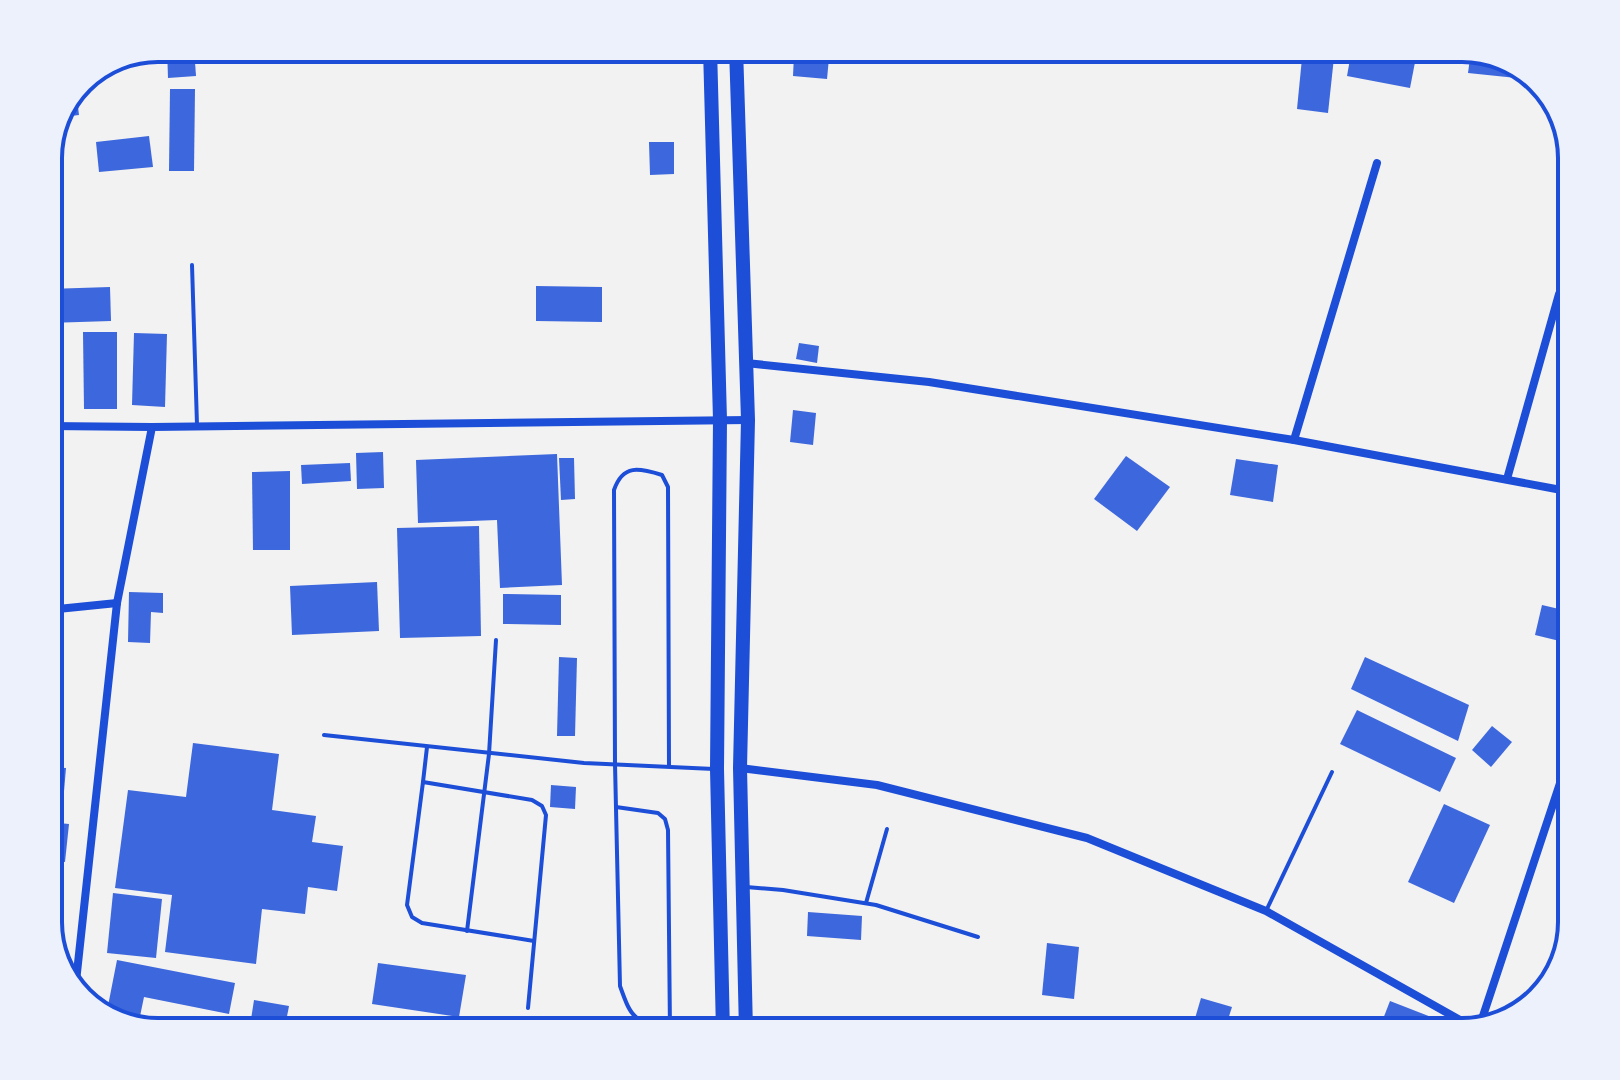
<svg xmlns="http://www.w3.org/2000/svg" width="1620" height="1080" viewBox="0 0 1620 1080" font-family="Helvetica,sans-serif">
	<rect width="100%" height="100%" fill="#f2f2f2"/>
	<g fill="#3d67dc">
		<polygon points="167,48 194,48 196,76 168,78"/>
		<polygon points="1209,48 1245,48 1244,56 1209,50"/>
		<polygon points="1303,48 1335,48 1328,113 1297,109"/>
		<polygon points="1352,48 1393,48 1417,52 1410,88 1347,76"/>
		<polygon points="1471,51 1524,67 1535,80 1468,73"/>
		<polygon points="794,55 829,58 827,79 793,76"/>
		<polygon points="170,89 195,89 194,171 169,171"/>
		<polygon points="77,99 79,115 63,117 71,100"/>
		<polygon points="149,136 153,167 99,172 96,142"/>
		<polygon points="649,142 674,142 674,174 650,175"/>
		<polygon points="536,286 602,287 602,322 536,321"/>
		<polygon points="110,287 111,321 48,323 48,289"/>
		<polygon points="83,332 117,332 117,409 84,409"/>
		<polygon points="134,333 167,334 165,407 132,405"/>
		<polygon points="799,343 819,346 817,363 796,359"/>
		<polygon points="793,410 816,413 813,445 790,442"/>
		<polygon points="383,452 384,488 357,489 356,453"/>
		<polygon points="557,454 562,585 500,588 497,520 418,523 416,460"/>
		<polygon points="1126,456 1170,487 1137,531 1094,499"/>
		<polygon points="559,458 574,458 575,499 561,500"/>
		<polygon points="1236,459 1278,465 1273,502 1230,495"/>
		<polygon points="350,463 351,481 302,484 301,465"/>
		<polygon points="290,471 290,550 253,550 252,472"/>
		<polygon points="479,526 481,636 400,638 397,528"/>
		<polygon points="377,582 379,631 292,635 290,586"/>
		<polygon points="129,592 163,593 163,613 151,612 150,643 128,642"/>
		<polygon points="503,594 561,595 561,625 503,624"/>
		<polygon points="1542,605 1572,612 1572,644 1535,635"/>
		<polygon points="559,657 577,658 575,736 557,736"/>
		<polygon points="1365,657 1469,705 1458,741 1351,689"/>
		<polygon points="1357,710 1456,758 1440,792 1340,744"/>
		<polygon points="48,722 64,723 64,748 48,747"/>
		<polygon points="1492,726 1512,742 1491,767 1472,750"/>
		<polygon points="193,743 279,754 272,810 316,816 312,842 343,846 337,891 308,887 305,914 262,909 256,964 165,952 172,895 115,888 128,790 186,797"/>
		<polygon points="48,767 66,768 63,803 48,802"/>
		<polygon points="551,785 576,787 575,809 550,807"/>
		<polygon points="1444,804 1490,825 1454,903 1408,882"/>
		<polygon points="48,822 69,824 65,862 48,860"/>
		<polygon points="113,893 162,899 156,958 107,953"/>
		<polygon points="808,912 862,916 861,940 807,936"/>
		<polygon points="1047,943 1079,947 1074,999 1042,995"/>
		<polygon points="117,960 235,983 229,1014 144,997 138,1026 106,1016"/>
		<polygon points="378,963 466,975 459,1017 372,1004"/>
		<polygon points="1201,998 1232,1007 1224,1032 1191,1032"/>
		<polygon points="254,1000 289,1006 284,1032 249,1032"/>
		<polygon points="1390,1001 1462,1029 1461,1032 1378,1032"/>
	</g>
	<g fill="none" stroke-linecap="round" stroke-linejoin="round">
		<g stroke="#1d4ed8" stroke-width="4">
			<polyline points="192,265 197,425"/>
			<polyline points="324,735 584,763 714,769"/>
			<path d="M669 766 668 487 662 475C639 468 623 464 614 490L615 764 620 986C632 1020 634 1022 670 1024"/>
			<polyline points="423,782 427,747"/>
			<polyline points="616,807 658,813 665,819 668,830 670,1032"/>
			<polyline points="746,887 783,890 876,905 978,937"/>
			<polyline points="866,903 887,829"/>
			<polyline points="1266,911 1332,772"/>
			<polyline points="467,931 489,754 496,640"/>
			<polyline points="528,1008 546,815 542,806 532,800 423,782 407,905 412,917 422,923 534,941"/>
		</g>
		<g stroke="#1d4ed8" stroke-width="8">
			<polyline points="746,363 929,382 1294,440 1572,492"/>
			<polyline points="48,426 152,427"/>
			<polyline points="1294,440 1377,163"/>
			<polyline points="1507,479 1559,294"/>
			<polyline points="48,610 117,603"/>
			<polyline points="740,768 877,785 1087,838 1266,911 1476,1029"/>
			<polyline points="75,991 117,603 152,427 748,420"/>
			<polyline points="746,1025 811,1032"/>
			<polyline points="1479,1028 1572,747"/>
		</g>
		<g stroke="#1d4ed8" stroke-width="14">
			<polyline points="710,48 720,420 717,769 723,1032"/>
			<polyline points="736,48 748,420 740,768 746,1032"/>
		</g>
	</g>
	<path d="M0 0H1620V1080H0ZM158 62H1462A96 96 0 0 1 1558 158V922A96 96 0 0 1 1462 1018H158A96 96 0 0 1 62 922V158A96 96 0 0 1 158 62Z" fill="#edf1fc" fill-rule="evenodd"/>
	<path fill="none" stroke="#1d4ed8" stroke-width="4" d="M158 62H1462A96 96 0 0 1 1558 158V922A96 96 0 0 1 1462 1018H158A96 96 0 0 1 62 922V158A96 96 0 0 1 158 62Z"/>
</svg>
